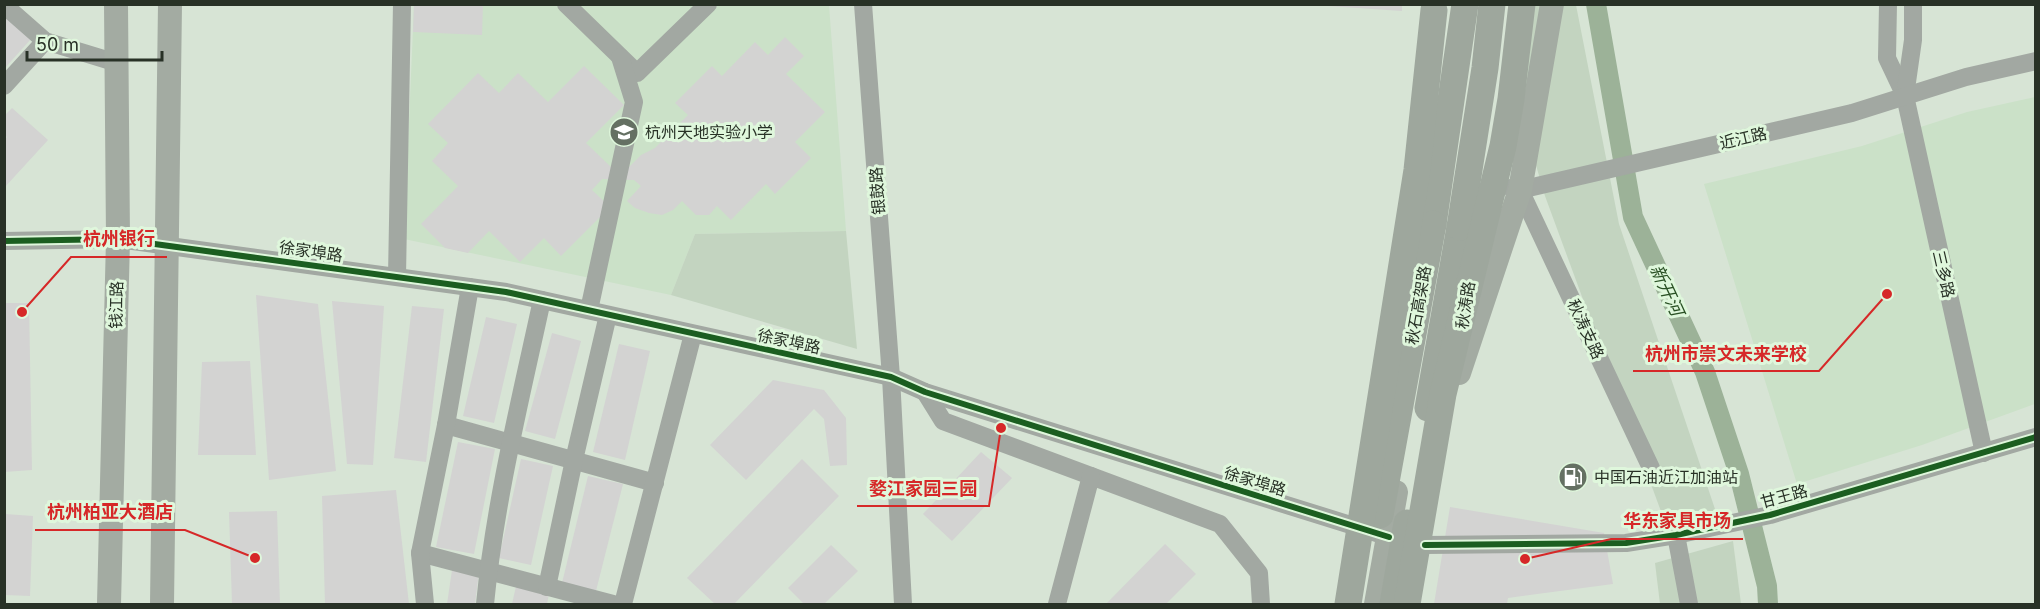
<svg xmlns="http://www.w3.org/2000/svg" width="2040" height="609" viewBox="0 0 2040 609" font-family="Inter,'Noto Sans SC',sans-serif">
	<rect width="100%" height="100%" fill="#d7e4d5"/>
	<g fill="#cbe1c8">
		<polygon points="414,5 829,5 846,231 695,234 671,295 404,239"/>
		<polygon points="2035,97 2035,404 1922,445 1797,484 1704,184 1862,146 1967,112"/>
	</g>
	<g fill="#c3d4c0">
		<polygon points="1512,5 1576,5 1619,224 1716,512 1666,525 1545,196 1509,73"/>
		<polygon points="846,231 857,349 671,295 695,234"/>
		<polygon points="1733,541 1741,604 1660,604 1655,563"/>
	</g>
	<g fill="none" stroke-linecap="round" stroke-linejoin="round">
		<polyline stroke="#9cb298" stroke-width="20" points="1596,4 1633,217 1705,372 1739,474 1767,586 1768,604"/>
	</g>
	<g fill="#d3d3d2">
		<polygon points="414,4 483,4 482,35 413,32"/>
		<polygon points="1328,4 1402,4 1402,11 1328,6"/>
		<polygon points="4,16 31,39 4,69"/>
		<polygon points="785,37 804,56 786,74 825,112 795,142 811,158 775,194 766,184 731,220 717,206 709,215 696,215 682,201 673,210 662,215 649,213 635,208 627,201 641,186 634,180 602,179 592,190 610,207 561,256 544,238 520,262 489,231 468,253 445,248 421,224 458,186 432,161 448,143 428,124 478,73 499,93 518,73 548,102 584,66 624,105 586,143 611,167 628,168 641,155 655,148 688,115 675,103 712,66 722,76 755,42 768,55"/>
		<polygon points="12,108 48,140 4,188 4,140 7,137 4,134 4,116"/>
		<polygon points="256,295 318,304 336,471 269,480"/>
		<polygon points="332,301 384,306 373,465 347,464"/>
		<polygon points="4,303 29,303 32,470 4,472"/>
		<polygon points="412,306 444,309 426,462 394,458"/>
		<polygon points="486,317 517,324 494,423 463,416"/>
		<polygon points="552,333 581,341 555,439 525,431"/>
		<polygon points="619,344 650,351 625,460 593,452"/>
		<polygon points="250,361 256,455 198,455 202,362"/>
		<polygon points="773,380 824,390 846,418 847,465 830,466 824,419 814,409 746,480 710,445"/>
		<polygon points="458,442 495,449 474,554 436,547"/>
		<polygon points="981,452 1012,478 952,541 923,514"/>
		<polygon points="521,459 553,466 531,565 499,558"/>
		<polygon points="802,459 839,496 734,604 715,604 687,578"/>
		<polygon points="588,476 623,484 596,591 562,583"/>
		<polygon points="396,490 409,604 325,604 322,496"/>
		<polygon points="1450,507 1604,533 1613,584 1508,598 1507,604 1434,604"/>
		<polygon points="277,511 280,604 232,604 229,512"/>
		<polygon points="5,514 33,516 30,596 5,595"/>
		<polygon points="1165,544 1196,574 1166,604 1106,604"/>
		<polygon points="831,545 858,571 824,604 804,604 788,588"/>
		<polygon points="452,570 479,573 475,604 447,604"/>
		<polygon points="517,582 550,589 547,604 512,604"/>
	</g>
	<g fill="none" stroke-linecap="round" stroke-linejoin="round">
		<g stroke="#a2a8a2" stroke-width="18">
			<polyline points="566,4 637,73 708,4"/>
			<polyline points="863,4 891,377 903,604"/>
			<polyline points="1888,4 1887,58 1905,96 1984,453"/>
			<polyline points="4,5 45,41 117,63"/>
			<polyline points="4,86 45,41"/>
			<polyline points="1905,96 1913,40 1913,4"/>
			<polyline points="1511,188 1520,190 1852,113 1966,77 2036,61"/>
			<polyline points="1520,190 1651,468"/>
			<polyline points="4,241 118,239 506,292 891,377 925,392 1389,537"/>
			<polyline points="397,276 402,4"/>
			<polyline points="589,310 634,102 620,57"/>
			<polyline points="925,392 943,421 1220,524 1259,573 1261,604"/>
			<polyline points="446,425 655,483"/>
			<polyline points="1676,535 1689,604"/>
			<polyline points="1425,545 1626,543 1676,535 1770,515 2036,437"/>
			<polyline points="420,553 613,604"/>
			<polyline points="547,587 574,460 608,315"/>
			<polyline points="425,604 420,553 446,425 470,287"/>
			<path d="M485 604C495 502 520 401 542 300"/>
			<polyline points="623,604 693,334"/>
			<polyline points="1057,604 1091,476"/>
		</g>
		<g stroke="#a3aba2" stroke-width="24">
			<polyline points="1459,373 1520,190 1552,4"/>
			<polyline points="109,604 118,239 116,4"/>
			<polyline points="162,604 170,4"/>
			<polyline points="1376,604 1396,492"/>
		</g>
		<g stroke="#9ea79d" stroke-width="27">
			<polyline points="1433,224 1465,4"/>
			<polyline points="1428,408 1460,227"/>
			<polyline points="1393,604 1407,523"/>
		</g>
		<g stroke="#9ea79d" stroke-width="27">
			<polyline points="1460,227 1485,68 1492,4"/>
			<polyline points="1380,515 1433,224"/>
			<polyline points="1348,604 1417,170 1434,10"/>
			<polyline points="1407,604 1443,394 1503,146 1511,99 1522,4"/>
		</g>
		<g stroke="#dff7dc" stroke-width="10">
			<g id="cycleway">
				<polyline points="4,241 118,239 506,292 891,377 925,392 1389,537"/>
				<polyline points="1425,545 1626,543 1676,535 1770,515 2036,437"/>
			</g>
		</g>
		<use href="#cycleway" stroke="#1b5e20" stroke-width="6"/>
	</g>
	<defs>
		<g id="school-disc" transform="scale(1.5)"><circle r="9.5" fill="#657063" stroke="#dff7dc"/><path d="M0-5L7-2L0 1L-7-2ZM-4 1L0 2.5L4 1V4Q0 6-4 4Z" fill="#fff"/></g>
		<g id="fuel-disc" transform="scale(1.5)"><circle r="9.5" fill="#657063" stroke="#dff7dc"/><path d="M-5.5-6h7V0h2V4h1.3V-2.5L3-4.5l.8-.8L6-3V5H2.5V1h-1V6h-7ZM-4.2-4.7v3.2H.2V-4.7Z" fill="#fff"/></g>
	</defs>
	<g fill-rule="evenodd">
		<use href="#school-disc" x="624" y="132"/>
		<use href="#fuel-disc" x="1573" y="477"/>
	</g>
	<g text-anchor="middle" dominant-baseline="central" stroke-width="6" stroke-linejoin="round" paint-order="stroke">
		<g font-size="16" fill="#283126" stroke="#dff7dc" text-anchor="start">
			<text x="645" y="132">杭州天地实验小学</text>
			<text x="1594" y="477">中国石油近江加油站</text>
		</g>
		<g font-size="16" fill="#283126" stroke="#dff7dc">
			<text transform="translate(1743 138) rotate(-13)">近江路</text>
			<text transform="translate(877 191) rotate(-94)">银鼓路</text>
			<text transform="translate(311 251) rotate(8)">徐家埠路</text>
			<text transform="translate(1944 274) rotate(77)">三多路</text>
			<text transform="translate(116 305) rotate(-89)">钱江路</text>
			<text transform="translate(1418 305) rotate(-80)">秋石高架路</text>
			<text transform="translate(1465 305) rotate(-81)">秋涛路</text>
			<text transform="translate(1586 329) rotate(65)">秋涛支路</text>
			<text transform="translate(789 341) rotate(12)">徐家埠路</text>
			<text transform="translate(1255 481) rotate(17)">徐家埠路</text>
			<text transform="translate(1784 496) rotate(-15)">甘王路</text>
		</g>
		<g font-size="18" font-style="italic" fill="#2a5125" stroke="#dff7dc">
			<text transform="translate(1667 290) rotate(65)">新开河</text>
		</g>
	</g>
	<path fill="none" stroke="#d62828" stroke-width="2" d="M22 312L71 257H167M1887 294L1819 371H1633M1001 428L989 506H857M255 558L185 530H35M1525 559L1611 539H1743"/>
	<g fill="#d62828" stroke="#dff7dc" stroke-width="2">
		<circle cx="22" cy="312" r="6"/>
		<circle cx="1887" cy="294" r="6"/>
		<circle cx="1001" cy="428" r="6"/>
		<circle cx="255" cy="558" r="6"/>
		<circle cx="1525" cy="559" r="6"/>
	</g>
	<g font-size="18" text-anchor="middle" font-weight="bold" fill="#d62828" stroke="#dff7dc" stroke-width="6" stroke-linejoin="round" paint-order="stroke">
		<text x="119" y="245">杭州银行</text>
		<text x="1726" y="360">杭州市崇文未来学校</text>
		<text x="923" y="495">婺江家园三园</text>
		<text x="110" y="518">杭州柏亚大酒店</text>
		<text x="1677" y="527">华东家具市场</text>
	</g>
	<rect width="2040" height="609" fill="none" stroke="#283126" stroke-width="12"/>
	<path d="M27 51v9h135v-9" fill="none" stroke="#283126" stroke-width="3"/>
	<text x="36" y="51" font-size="18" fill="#283126" stroke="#dff7dc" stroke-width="4.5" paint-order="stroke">50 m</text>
</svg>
